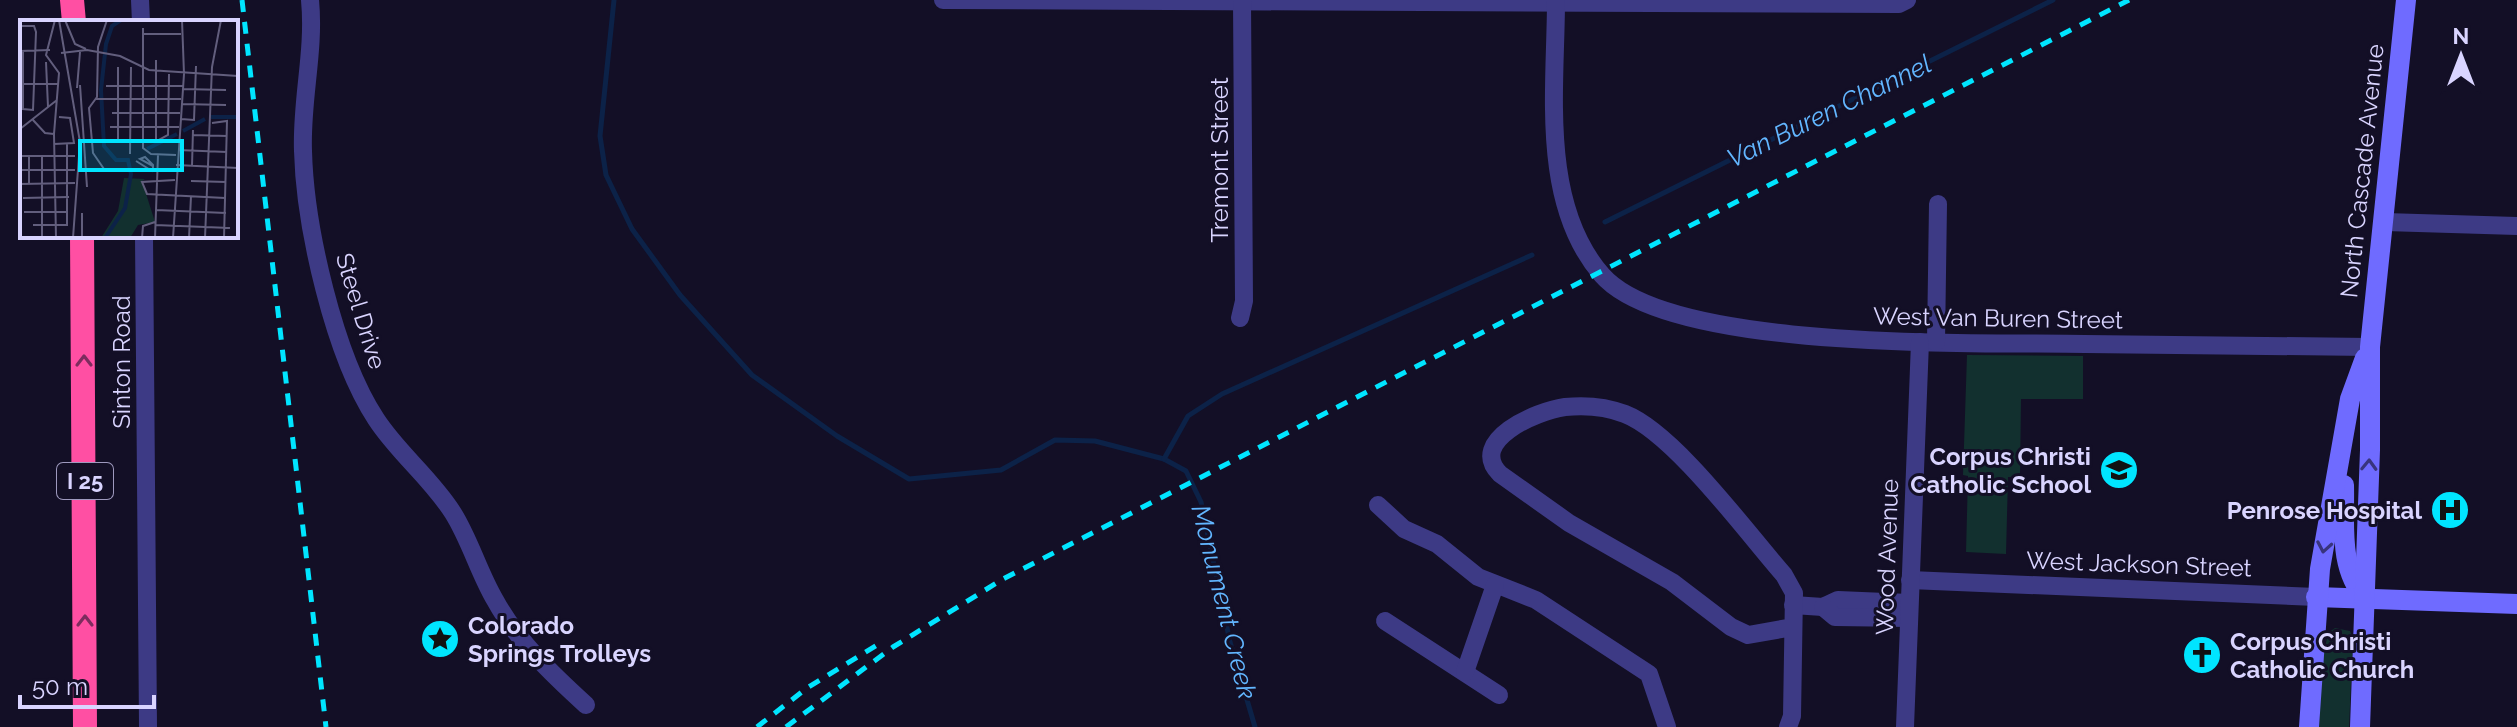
<svg xmlns="http://www.w3.org/2000/svg" width="2517" height="727" viewBox="0 0 2517 727" font-family="Raleway,sans-serif">
	<rect width="100%" height="100%" fill="#130f26"/>
	<g fill="#12302f">
		<polygon points="1967,355 2083,356 2083,399 2021,399 2020,477 2008,477 2006,554 1966,552 1968,476 1963,475"/>
		<polygon points="2335,628 2350,631 2353,639 2349,727 2319,727 2322,662 2328,633"/>
	</g>
	<g fill="none" stroke-linecap="round" stroke-linejoin="round">
		<g stroke="#0c2248" stroke-width="5">
			<polyline points="614,0 600,136 606,175 632,229 680,295 752,375 837,436 909,479 1001,470 1055,440 1095,441 1164,459 1186,471 1201,502 1230,642 1255,727"/>
			<polyline points="1605,222 2053,0"/>
			<polyline points="1164,459 1188,416 1222,394 1532,255"/>
		</g>
		<g stroke="#3d3a85" stroke-width="18">
			<polyline points="140,0 141,22"/>
			<path d="M310 0C315 51 301 100 303 151 305 227 334 355 376 419 398 453 431 478 453 513 470 540 479 573 495 600 518 642 552 674 586 705"/>
			<polyline points="943,0 1899,4 1907,0"/>
			<path d="M1556 0C1556 87 1539 203 1602 275 1669 352 1981 342 2085 344 2180 345 2275 346 2370 347"/>
			<polyline points="2385,222 2517,226"/>
			<polyline points="144,236 148,727"/>
			<polyline points="1240,318 1244,301 1242,0"/>
			<polyline points="1936,342 1938,204"/>
			<polyline points="1378,505 1404,529 1437,544 1478,577 1536,600 1649,674 1667,727"/>
			<polyline points="1910,580 2316,597"/>
			<polyline points="1793,605 1823,607 1838,600 1909,603"/>
			<polyline points="1823,607 1835,617 1909,618"/>
			<polyline points="1385,621 1499,695"/>
			<polyline points="1465,672 1495,585"/>
			<path d="M1788 727 1792 716 1794 593 1784 575C1747 533 1674 433 1625 414 1607 407 1585 405 1565 407 1536 411 1467 441 1500 474L1569 523 1672 582 1731 627 1748 635 1793 627"/>
			<polyline points="1905,727 1920,342"/>
		</g>
		<g stroke="#6f6bff" stroke-width="20">
			<path d="M2344 485C2345 525 2338 568 2366 599"/>
			<polyline points="2316,597 2517,604"/>
			<polyline points="2309,727 2320,569 2350,399 2365,358"/>
			<polyline points="2360,727 2370,450 2370,347 2406,0"/>
		</g>
		<g stroke="#ff4fa3" stroke-width="24">
			<polyline points="72,0 74,22"/>
			<polyline points="82,236 85,727"/>
		</g>
		<g stroke="#00e5ff" stroke-width="5" stroke-dasharray="12 10" stroke-linecap="butt">
			<polyline points="242,0 326,727"/>
			<polyline points="757,727 807,688 882,642"/>
			<polyline points="786,727 893,647 1003,579 2129,0"/>
		</g>
	</g>
	<defs><path id="oneway-chevron" d="M-2-3.5L2.5 0L-2 3.5" fill="none" stroke-width="1.6" stroke-linecap="round" stroke-linejoin="round" transform="scale(2)"/></defs>
	<g stroke="#7d2c5e">
		<use href="#oneway-chevron" transform="translate(84 361) rotate(-90)"/>
		<use href="#oneway-chevron" transform="translate(85 621) rotate(-90)"/>
	</g>
	<g stroke="#38347d">
		<use href="#oneway-chevron" transform="translate(2369 465) rotate(-88)"/>
		<use href="#oneway-chevron" transform="translate(2324 547) rotate(100)"/>
	</g>
	<defs>
		<g id="school-disc" transform="scale(2)"><circle r="9.5" fill="#00e5ff" stroke="#130f26"/><path d="M0-5L7-2L0 1L-7-2ZM-4 1L0 2.5L4 1V4Q0 6-4 4Z" fill="#111"/></g>
		<g id="hospital-disc" transform="scale(2)"><circle r="9.5" fill="#00e5ff" stroke="#130f26"/><path d="M-5-5h3v3.5h4V-5h3V5h-3V1.5h-4V5h-3Z" fill="#111"/></g>
		<g id="sight-disc" transform="scale(2)"><circle r="9.5" fill="#00e5ff" stroke="#130f26"/><path d="M0-6L1.8-2.2L6-1.7L2.9 1.2L3.7 5.4L0 3.3L-3.7 5.4L-2.9 1.2L-6-1.7L-1.8-2.2Z" fill="#111"/></g>
		<g id="church-disc" transform="scale(2)"><circle r="9.5" fill="#00e5ff" stroke="#130f26"/><path d="M-1.2-6h2.4v3.5h3.3v2.4h-3.3V6h-2.4V-.1h-3.3v-2.4h3.3Z" fill="#111"/></g>
	</defs>
	<g fill-rule="evenodd">
		<use href="#school-disc" x="2119" y="470"/>
		<use href="#hospital-disc" x="2450" y="510"/>
		<use href="#sight-disc" x="440" y="639"/>
		<use href="#church-disc" x="2202" y="655"/>
	</g>
	<g text-anchor="middle" dominant-baseline="central" stroke-width="6" stroke-linejoin="round" paint-order="stroke">
		<rect fill="#130f26" stroke="#9e99be" stroke-width="2" x="57" y="463" width="56" height="36" rx="6"/>
		<g font-size="22" font-weight="bold" fill="#d9d4ff">
			<text x="85" y="481">I 25</text>
		</g>
		<g font-size="24" fill="#d9d4ff" stroke="#130f26">
			<text transform="translate(1219 160) rotate(-90)">Tremont Street</text>
			<text transform="translate(2362 171) rotate(-84)">North Cascade Avenue</text>
			<text transform="translate(361 311) rotate(73)">Steel Drive</text>
			<text transform="translate(1998 318) rotate(1)">West Van Buren Street</text>
			<text transform="translate(121 362) rotate(-90)">Sinton Road</text>
			<text transform="translate(1887 557) rotate(-88)">Wood Avenue</text>
			<text transform="translate(2139 564) rotate(2)">West Jackson Street</text>
		</g>
		<g font-size="24" font-weight="bold" fill="#d9d4ff" stroke="#130f26" text-anchor="end">
			<text x="2091" y="456">Corpus Christi<tspan x="2091" dy="28">Catholic School</tspan></text>
			<text x="2422" y="510">Penrose Hospital</text>
			<text x="468" y="625" text-anchor="start">Colorado<tspan x="468" dy="28">Springs Trolleys</tspan></text>
			<text x="2230" y="641" text-anchor="start">Corpus Christi<tspan x="2230" dy="28">Catholic Church</tspan></text>
		</g>
		<g font-size="26" font-style="italic" fill="#62b6ff" stroke="#130f26">
			<text transform="translate(1829 111) rotate(-26)">Van Buren Channel</text>
			<text transform="translate(1224 602) rotate(76)">Monument Creek</text>
		</g>
	</g>
	<g transform="translate(20 20)">
		<rect width="218" height="218" fill="#130f26"/>
		<path d="M104 158 125 159 122 161 135 202 118 205 110 218H81L98 191Z" fill="#12302f"/>
		<path fill="none" stroke="#0c2248" stroke-width="4" d="M191 97H218M163 111 185 99M127 129 157 114M85 218 105 188 111 154 108 140H96L84 126 81 70 86 24 92 6 101 0"/>
		<path fill="none" stroke="#625e7d" stroke-width="2" d="M35 0 26 35 39 53 34 114 36 218M39 0 60 122 53 218M45 0 55 24 66 29M162 0 164 54M0 6H14L16 12 13 90 3 89V31M123 8V128L131 134 156 135M123 14H161M0 31 30 30M41 33 67 30 100 36 129 50 218 56M26 42 28 87M98 47V121H137L148 115 149 54M3 64H38M60 65 67 167M86 66H163M57 68 60 32M163 69 206 70M76 79H161M162 84 206 85M92 93H160M161 99 174 100 176 46M13 100 25 113 34 114M192 103 207 101 204 218M90 107H159M0 109 37 80M173 115 207 116M136 121V40M34 124 54 123 50 98 39 97M158 130 207 132M110 134 111 47M0 136H55M22 136V217M9 137V164M116 141 132 151 133 150V145L125 137 120 139 133 146M156 145 218 148M172 146 173 110M84 149 73 133 69 88 77 77 78 27 87 0M0 150H55M155 160 122 162 127 174 205 178M171 161 206 162M0 164 55 163M3 178 49 177M136 190 206 193M4 192H47M13 205H47V124M135 205 210 208M62 218V193M122 218 123 206 135 202M135 218 138 135M153 218 164 54M169 218 171 176M185 218 192 47 201 0"/>
		<path fill="#00e5ff" fill-opacity="0.15" stroke="#00e5ff" stroke-width="4" d="M60 121H162V150H60Z"/>
		<rect width="218" height="218" fill="none" stroke="#d9d4ff" stroke-width="4"/>
	</g>
	<g transform="translate(2461 56)" stroke="#130f26" stroke-width="6" paint-order="stroke">
	<path d="M0-6L14 30L0 20L-14 30Z" fill="#d9d4ff"/>
	<text y="-12" font-size="22" font-weight="bold" text-anchor="middle" fill="#d9d4ff">N</text>
	</g>
	<path d="M20 695v12h134v-12" fill="none" stroke="#d9d4ff" stroke-width="4"/>
	<text x="32" y="695" font-size="24" fill="#d9d4ff" stroke="#130f26" stroke-width="6" paint-order="stroke">50 m</text>
</svg>
